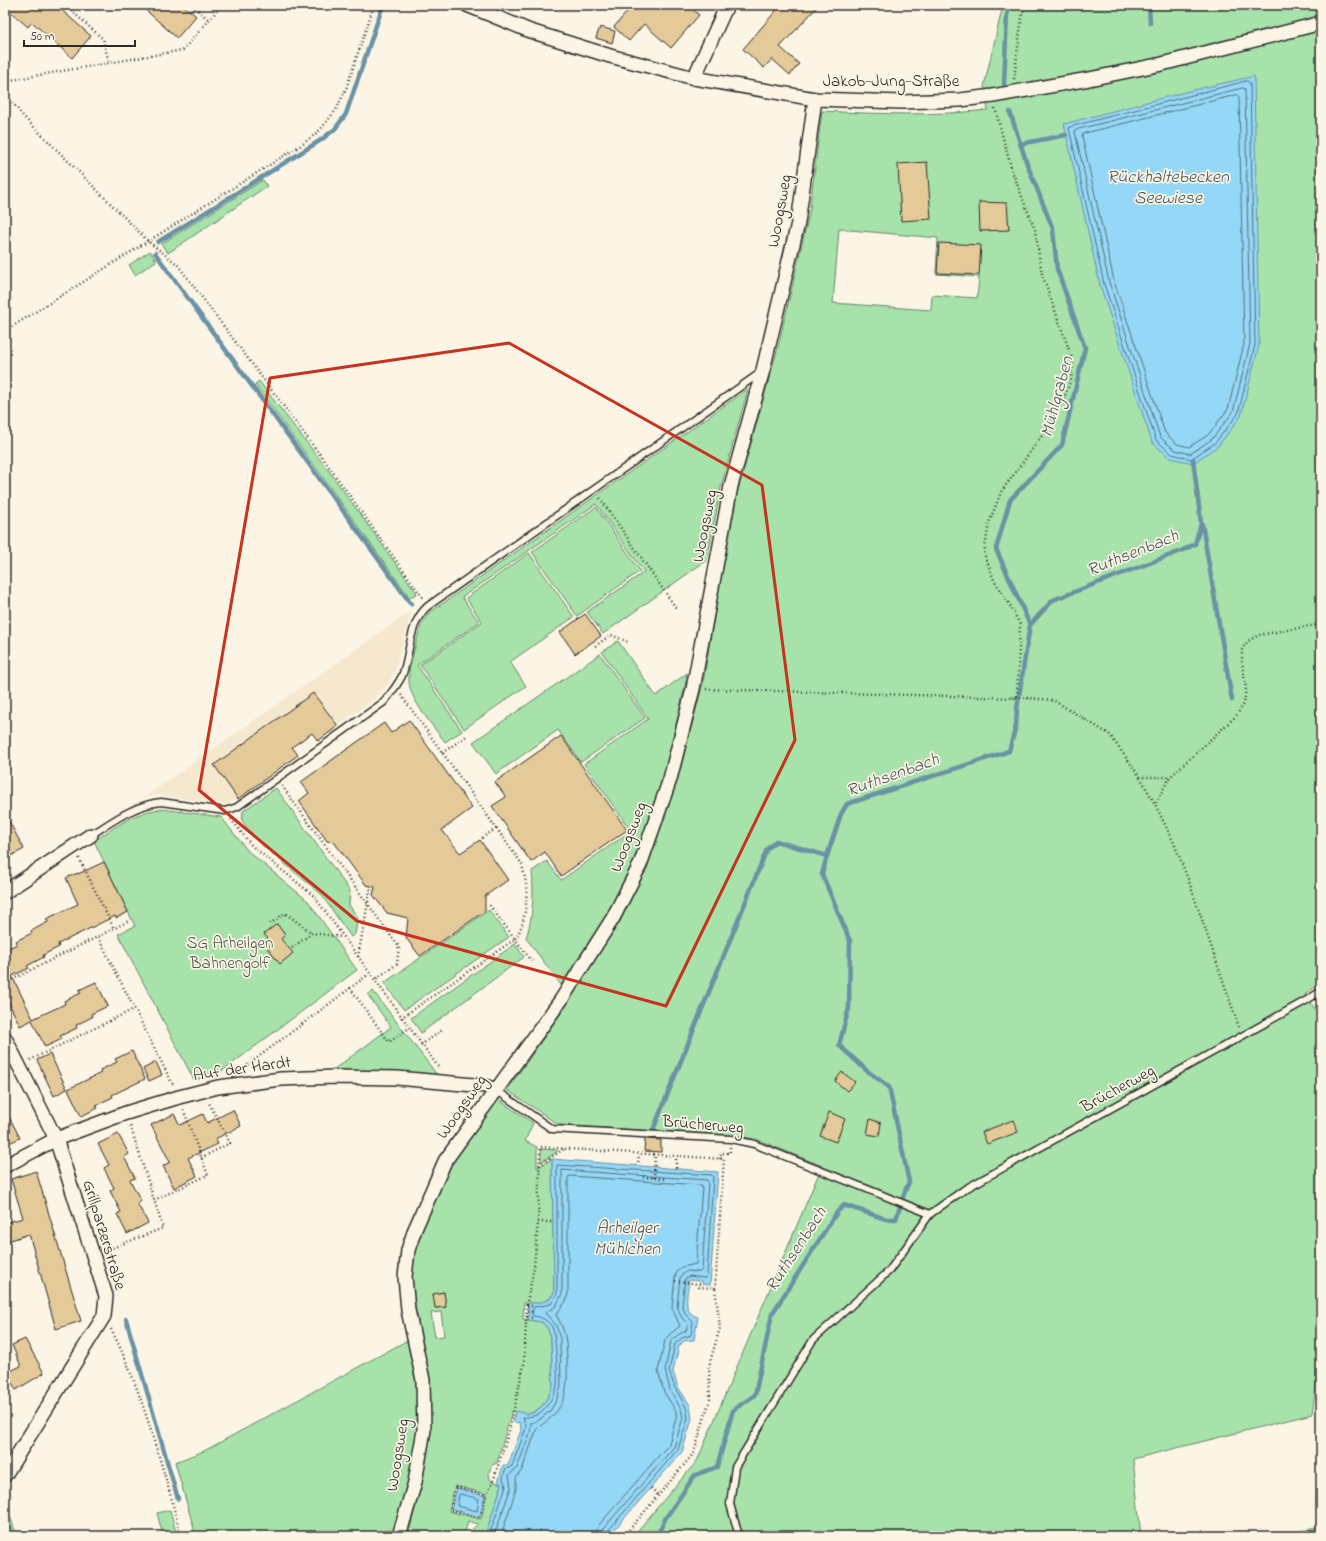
<svg xmlns="http://www.w3.org/2000/svg" width="1326" height="1541" viewBox="0 0 1326 1541" font-family="'Indie Flower',sans-serif">
	<rect width="100%" height="100%" fill="#fcf5e5"/>
	<filter id="ink" filterUnits="userSpaceOnUse"><feTurbulence type="fractalNoise" baseFrequency=".025" numOctaves="2"/><feDisplacementMap in="SourceGraphic" scale="8" xChannelSelector="R" yChannelSelector="G"/><feConvolveMatrix kernelMatrix="1 2 1 2 8 2 1 2 1" color-interpolation-filters="sRGB"/></filter>
	<g filter="url(#ink)">
		<polygon fill="#f5e8ce" points="412,610 395,671 390,681 379,695 338,726 313,693 214,765 238,799 225,805 160,795 143,798"/>
		<g fill="#a6e2a9" stroke="#68866a" fill-rule="evenodd">
			<path d="M1003 5H1321V983L1305 994 1321 1018V1352L1312 1414 1133 1459 1141 1536H633L697 1461 822 1166 756 1139 728 1135 559 1125 507 1090 566 1006 619 923 647 868 677 782 703 683 720 581 738 490 778 347 809 214 822 111C878 114 933 116 988 110L984 86ZM839 229 938 238 936 274 979 277 977 298 932 295 931 310 833 303Z"/>
			<polygon points="263,180 267,186 168,253 161,244"/>
			<polygon points="150,251 156,261 135,275 129,265"/>
			<polygon points="259,381 332,475 417,593 410,598 255,384"/>
			<path d="M748 389 721 487 707 560 603 634 587 612 644 572 596 504 462 597 479 622 417 665 462 731 445 742C434 727 409 699 409 681 408 670 412 658 415 647 418 635 420 623 429 613Z"/>
			<polygon points="596,507 640,571 577,616 532,552"/>
			<polygon points="529,553 574,617 510,662 526,686 464,729 420,665 482,622 466,598"/>
			<path d="M618 641 656 696 687 673 685 686 664 776 633 863 606 915 561 985 526 938C533 917 534 894 532 871L547 861 561 880 631 831 584 764 648 719 602 652Z"/>
			<polygon points="600,654 645,718 581,762 558,730 496,774 473,742"/>
			<polygon points="276,788 350,891 349,905 358,918 355,934 351,937 321,894 257,841 242,821 243,811"/>
			<path d="M162 809 221 817 248 851 308 901 357 970 217 1075 194 1080 118 934 135 926 94 841C115 827 136 811 162 809Z"/>
			<polygon points="489,910 509,937 404,1010 384,983"/>
			<polygon points="515,944 524,957 421,1033 411,1018"/>
			<polygon points="373,991 438,1076 397,1071 333,1070 391,1027 368,995"/>
			<path d="M495 1099 499 1100 533 1123 525 1141 537 1147V1168L552 1159 554 1293C546 1305 537 1303 524 1303L523 1319 542 1322 548 1329 551 1341 553 1386 548 1397 543 1405 534 1412 528 1414 512 1411 497 1463 492 1465C489 1471 488 1475 491 1481L502 1484 485 1536H465L478 1524 468 1521 464 1536H408L421 1486 408 1482 392 1536H196L175 1462 204 1451 408 1340 417 1381 419 1403 431 1402 430 1386 415 1306 411 1275 414 1254 417 1239 452 1163 492 1102ZM444 1292 446 1307 436 1308 433 1294ZM441 1312 444 1336 435 1337 431 1313ZM455 1486 487 1494 481 1519 449 1511Z"/>
			<polygon points="541,1149 557,1150 557,1152 541,1162"/>
			<polygon points="5,1502 17,1536 5,1536"/>
			<polygon points="170,1510 177,1536 163,1536 157,1513"/>
			<polygon points="1321,1527 1321,1536 1277,1536"/>
		</g>
		<g fill="#94d7f6" stroke="#6a92a5">
			<polygon points="1254,76 1259,345 1241,416 1218,446 1193,463 1170,458 1152,442 1100,285 1064,124 1181,93"/>
			<path d="M552 1159 718 1172 710 1285 702 1284V1281L689 1280C688 1293 681 1313 698 1317L694 1340 684 1341 679 1346 673 1372 678 1387 690 1405 692 1419 682 1452 609 1536H485L502 1484 498 1483 503 1465H508L521 1430 520 1423 513 1422 515 1411 528 1414 535 1412 543 1405 548 1397 553 1386 551 1341 548 1329 542 1322 528 1320 529 1303H537L549 1300 554 1293Z"/>
			<polygon points="457,1488 485,1496 480,1517 451,1509"/>
		</g>
		<g fill="none" stroke-linecap="round" stroke-linejoin="round">
			<g stroke="#55707c" stroke-width="1">
				<polygon points="1247,81 1250,83 1255,345 1238,414 1215,443 1191,459 1172,454 1156,440 1104,284 1069,128 1070,127"/>
				<polygon points="1243,88 1245,89 1250,344 1233,412 1212,439 1190,454 1175,450 1160,437 1109,282 1075,132 1076,130"/>
				<polygon points="1237,95 1239,97 1244,344 1228,409 1208,435 1189,447 1177,444 1165,433 1114,281 1082,136 1083,134"/>
				<polygon points="461,1494 479,1499 477,1511 457,1506 459,1495"/>
				<path d="M489 1536 506 1486 503 1479 505 1470 512 1466 525 1431 526 1426 523 1418C533 1415 536 1418 545 1408 550 1402 555 1394 557 1386 558 1377 556 1335 552 1327 548 1320 541 1317 534 1316L532 1314 534 1307 551 1304 557 1294V1165L712 1175 713 1177 707 1276 705 1278 689 1276 685 1279 682 1306 686 1315 693 1322 691 1335 682 1338 675 1344 669 1371 675 1388 686 1407 688 1418 678 1449 607 1532 606 1536"/>
				<polyline points="494,1536 511,1487 509,1475 517,1468 530,1433 531,1423 539,1420 550,1411 556,1401 561,1387 560,1339 556,1325 545,1313 556,1306 562,1294 562,1170 707,1180 708,1182 702,1270 700,1272 687,1271 683,1274 680,1278 677,1306 682,1318 688,1324 686,1331 679,1334 671,1341 665,1370 670,1390 681,1409 683,1418 674,1447 603,1529 601,1536"/>
				<path d="M501 1536 516 1489V1478L522 1470 537 1428C567 1410 568 1391 567 1359 566 1340 566 1331 556 1315L566 1301 568 1294V1177L570 1176 700 1185 702 1188 696 1264 682 1267 677 1271 675 1277 672 1308 680 1326 669 1335 665 1340 658 1371 664 1392 676 1411V1418L669 1444 599 1525 595 1536"/>
			</g>
			<g stroke="#6a92a5" stroke-width="4.5">
				<polyline points="1149,5 1150,23"/>
				<polyline points="1004,84 1007,15 1010,5"/>
				<polyline points="1010,112 1027,164 1053,229 1057,269 1085,348 1062,445 1010,500 996,549 1030,625"/>
				<polyline points="1020,144 1066,135"/>
				<polyline points="158,242 321,140 335,129 346,114 383,5"/>
				<polyline points="155,253 411,604"/>
				<polyline points="1202,524 1232,700"/>
				<polyline points="653,1130 767,849 776,841 827,856"/>
				<polyline points="126,1319 178,1499"/>
				<polyline points="657,1536 665,1519 695,1475 717,1467 733,1410 755,1395 772,1314 837,1212 844,1205 886,1219 896,1219 905,1191 909,1182 889,1087 866,1070 839,1045 849,1008 850,941 822,874 827,856 841,814 847,804 1009,751 1016,726 1017,709 1030,625 1041,613 1053,600 1181,551 1195,544 1201,523 1193,459"/>
			</g>
		</g>
		<g fill="#e4c999" stroke="#2b2b2b">
			<polygon points="5,5 56,5 91,36 72,58 32,22 28,27 5,7"/>
			<polygon points="140,5 183,5 196,16 177,38"/>
			<polygon points="618,5 688,5 699,15 671,48 644,24 629,41 614,27 627,12"/>
			<polygon points="781,5 819,5 780,47 799,64 790,75 772,59 764,68 743,49"/>
			<polygon points="600,27 615,31 612,43 596,38"/>
			<polygon points="927,162 931,219 901,221 898,164"/>
			<polygon points="979,202 1007,203 1009,230 980,231"/>
			<polygon points="939,243 981,245 979,275 937,273"/>
			<polygon points="585,614 601,636 575,654 560,632"/>
			<polygon points="313,693 338,726 318,741 312,733 292,747 298,755 238,799 214,765"/>
			<polygon points="409,720 472,808 442,830 460,853 480,840 508,880 485,896 485,911 420,956 406,938 408,918 387,913 373,895 375,887 366,885 334,842 327,841 299,801 309,793 301,782 384,723 391,733"/>
			<polygon points="561,736 627,830 561,876 545,852 531,862 492,806 506,797 495,782"/>
			<polygon points="5,814 24,849 5,859"/>
			<polygon points="104,862 128,912 116,918 115,916 58,944 59,947 43,955 44,957 27,966 29,968 12,976 33,1019 65,1004 64,1001 81,993 79,990 96,982 108,1006 91,1014 92,1017 76,1025 77,1028 60,1036 62,1039 45,1047 32,1020 20,1026 5,995 5,950 17,944 16,941 32,933 31,931 48,922 46,919 78,904 66,878 78,873 78,874"/>
			<polygon points="277,924 285,935 281,939 293,953 280,964 267,948 272,944 264,934"/>
			<polygon points="132,1051 145,1079 112,1095 113,1097 96,1105 98,1108 81,1116 68,1089 101,1073 100,1070 117,1062 115,1059"/>
			<polygon points="50,1054 67,1089 54,1096 37,1060"/>
			<polygon points="156,1062 162,1075 149,1081 143,1069"/>
			<polygon points="842,1072 855,1082 847,1091 835,1081"/>
			<polygon points="5,1109 20,1138 5,1145"/>
			<polygon points="233,1110 241,1126 215,1139 218,1144 188,1158 197,1176 174,1188 163,1166 170,1162 151,1125 174,1114 180,1125 203,1114 207,1123"/>
			<polygon points="829,1112 845,1119 836,1142 820,1136"/>
			<polygon points="870,1119 881,1123 879,1136 867,1134"/>
			<polygon points="1013,1120 1018,1132 987,1144 982,1132"/>
			<polygon points="118,1134 129,1154 124,1157 135,1178 130,1180 141,1201 137,1203 148,1223 127,1234 117,1214 121,1212 110,1191 114,1188 104,1168 109,1165 98,1144"/>
			<polygon points="645,1139 661,1140 661,1152 644,1151"/>
			<polygon points="36,1171 81,1321 56,1329 29,1234 5,1242 5,1223 23,1218 11,1179"/>
			<polygon points="444,1292 446,1307 435,1308 433,1294"/>
			<polygon points="25,1339 44,1373 16,1390 6,1373 21,1366 12,1345"/>
		</g>
		<g fill="none" stroke-linecap="round" stroke-linejoin="round">
			<g stroke="#2b2b2b" stroke-width="9">
				<g id="lane">
					<path d="M91 835C113 821 134 805 161 802L225 811 237 807 384 702C391 693 397 686 402 676 411 653 408 623 428 606L760 373"/>
					<polyline points="496,1090 552,1129 731,1139 754,1144 930,1214"/>
					<polyline points="739,1536 730,1504 735,1467 813,1340 889,1271 930,1214 965,1189 1307,1000 1321,991"/>
				</g>
			</g>
			<g stroke="#2b2b2b" stroke-width="16">
				<g id="street">
					<polyline points="467,5 530,31 610,56 694,78 815,99 901,102 960,100 993,96 1089,79 1162,64 1321,23"/>
					<polyline points="694,78 727,5"/>
					<polyline points="5,892 91,835"/>
					<polyline points="5,1038 56,1139 106,1296 104,1316 5,1475"/>
					<polyline points="5,1166 56,1139 126,1113 179,1097 218,1087 281,1079 335,1077 397,1078 485,1086 496,1090"/>
					<polyline points="399,1536 415,1482 424,1430 423,1380 408,1310 405,1277 408,1250 415,1229 445,1161 561,1000 613,918 640,865 670,779 693,689 731,486 763,370 798,223 815,99"/>
				</g>
			</g>
			<g stroke="#2b2b2b" stroke-width="2.5" stroke-dasharray="1 3" stroke-linecap="butt">
				<polyline points="65,5 103,39 109,63"/>
				<polyline points="192,5 209,20"/>
				<polyline points="1319,37 1321,47"/>
				<polyline points="1014,79 1022,15 1025,5"/>
				<polyline points="5,81 183,50 222,5"/>
				<polyline points="5,93 23,116 149,242 177,264 330,468 423,598"/>
				<polyline points="995,108 1012,171 1035,230 1042,274 1073,361 1071,380 1063,400 1041,437 1001,492 989,523 984,554 994,580 1011,607 1020,625 1017,698"/>
				<polyline points="5,331 303,144 320,130 336,110 346,89 374,5"/>
				<polyline points="600,498 676,608"/>
				<polyline points="595,646 611,635 628,642"/>
				<polyline points="706,689 1017,698"/>
				<path d="M401 695 522 864C523 871 526 879 526 886 528 900 524 928 515 939L533 963"/>
				<polyline points="1027,698 1053,700 1109,734 1140,777 1170,777"/>
				<polyline points="442,753 468,735"/>
				<polyline points="1140,777 1155,804"/>
				<polyline points="282,786 399,947 397,964 374,980"/>
				<polyline points="231,819 252,846 314,896 439,1068"/>
				<polyline points="482,838 497,828"/>
				<polyline points="79,858 114,929"/>
				<polyline points="270,924 285,913 312,933"/>
				<polyline points="98,937 173,1085"/>
				<polyline points="292,948 312,933 342,937"/>
				<polyline points="358,957 371,886"/>
				<polyline points="5,983 129,921"/>
				<polyline points="350,988 389,1042 409,1028"/>
				<polyline points="401,1018 515,939 488,903"/>
				<polyline points="1239,1027 1188,879 1174,843 1155,804 1170,777 1236,716 1244,704 1246,688 1242,662 1242,649 1248,641 1259,635 1321,624"/>
				<polyline points="421,1045 444,1029"/>
				<polyline points="30,1060 134,1009"/>
				<polyline points="241,1070 369,974"/>
				<polyline points="201,1158 230,1143 209,1103"/>
				<polyline points="720,1159 721,1153 730,1153 730,1147"/>
				<polyline points="539,1165 564,1149"/>
				<polyline points="638,1166 639,1154"/>
				<polyline points="676,1168 676,1156"/>
				<polyline points="643,1177 666,1179"/>
				<polyline points="654,1178 655,1155"/>
				<polyline points="154,1200 208,1175 183,1109"/>
				<polyline points="538,1222 553,1222"/>
				<polyline points="105,1251 163,1228 130,1125"/>
				<polyline points="527,1306 535,1306"/>
				<polyline points="527,1311 534,1312"/>
				<polyline points="527,1317 534,1318"/>
				<path d="M111 1329C130 1366 143 1404 155 1444 165 1475 174 1505 180 1536"/>
				<polygon points="456,1487 486,1495 480,1518 450,1510"/>
				<polyline points="651,1488 659,1496"/>
				<polyline points="486,1495 493,1482 509,1431 524,1364 527,1302 534,1267 538,1222 540,1147 724,1159 715,1288 699,1287 700,1284 675,1281"/>
				<polyline points="624,1536 694,1453 710,1399 709,1365 720,1328 715,1288"/>
			</g>
			<use href="#lane" stroke="#fcf5e5" stroke-width="6"/>
			<use href="#street" stroke="#fcf5e5" stroke-width="13"/>
			<polyline stroke="#2b2b2b" stroke-width="2.5" stroke-dasharray="1 3" stroke-linecap="butt" points="1012,697 1027,698"/>
		</g>
	</g>
	<path fill="none" stroke="#c8321e" stroke-width="3" stroke-linejoin="round" d="M509 343 762 485 795 740 666 1006 357 921 199 790 270 378Z"/>
	<g text-anchor="middle" dominant-baseline="central" stroke-width="3.5" stroke-linejoin="round" paint-order="stroke">
		<g font-size="17" fill="#2b2b2b" stroke="#fcf5e5">
			<text x="891" y="81">Jakob-Jung-Straße</text>
			<text transform="translate(780 211) rotate(-80)">Woogsweg</text>
			<text transform="translate(705 526) rotate(-79)">Woogsweg</text>
			<text transform="translate(629 837) rotate(-69)">Woogsweg</text>
			<text transform="translate(242 1069) rotate(-8)">Auf der Hardt</text>
			<text transform="translate(1118 1089) rotate(-29)">Brücherweg</text>
			<text transform="translate(462 1107) rotate(-55)">Woogsweg</text>
			<text transform="translate(703 1125) rotate(5)">Brücherweg</text>
			<text transform="translate(104 1235) rotate(73)">Grillparzerstraße</text>
			<text transform="translate(398 1455) rotate(-81)">Woogsweg</text>
		</g>
		<g font-size="17" fill="#4a594a" stroke="#fcf5e5">
			<text x="230" y="943">SG Arheilgen<tspan x="230" dy="20">Bahnengolf</tspan></text>
		</g>
		<g font-size="18" font-style="italic" fill="#45565e" stroke="#fcf5e5">
			<text x="1168" y="178">Rückhaltebecken<tspan x="1168" dy="21">Seewiese</tspan></text>
			<text transform="translate(1058 397) rotate(-75)">Mühlgraben</text>
			<text transform="translate(1133 554) rotate(-22)">Ruthsenbach</text>
			<text transform="translate(893 776) rotate(-20)">Ruthsenbach</text>
			<text x="627" y="1229">Arheilger<tspan x="627" dy="21">Mühlchen</tspan></text>
			<text transform="translate(797 1250) rotate(-57)">Ruthsenbach</text>
		</g>
	</g>
	<rect width="1326" height="1541" fill="none" stroke="#fcf5e5" stroke-width="20"/>
	<rect x="10" y="10" width="1306" height="1521" fill="none" stroke="#2b2b2b" stroke-width="1.5" filter="url(#ink)"/>
	<path d="M24 40v6h111v-6" fill="none" stroke="#2b2b2b" stroke-width="2"/>
	<text x="30" y="40" font-size="12" fill="#2b2b2b" stroke="#fcf5e5" stroke-width="3" paint-order="stroke">50 m</text>
</svg>
